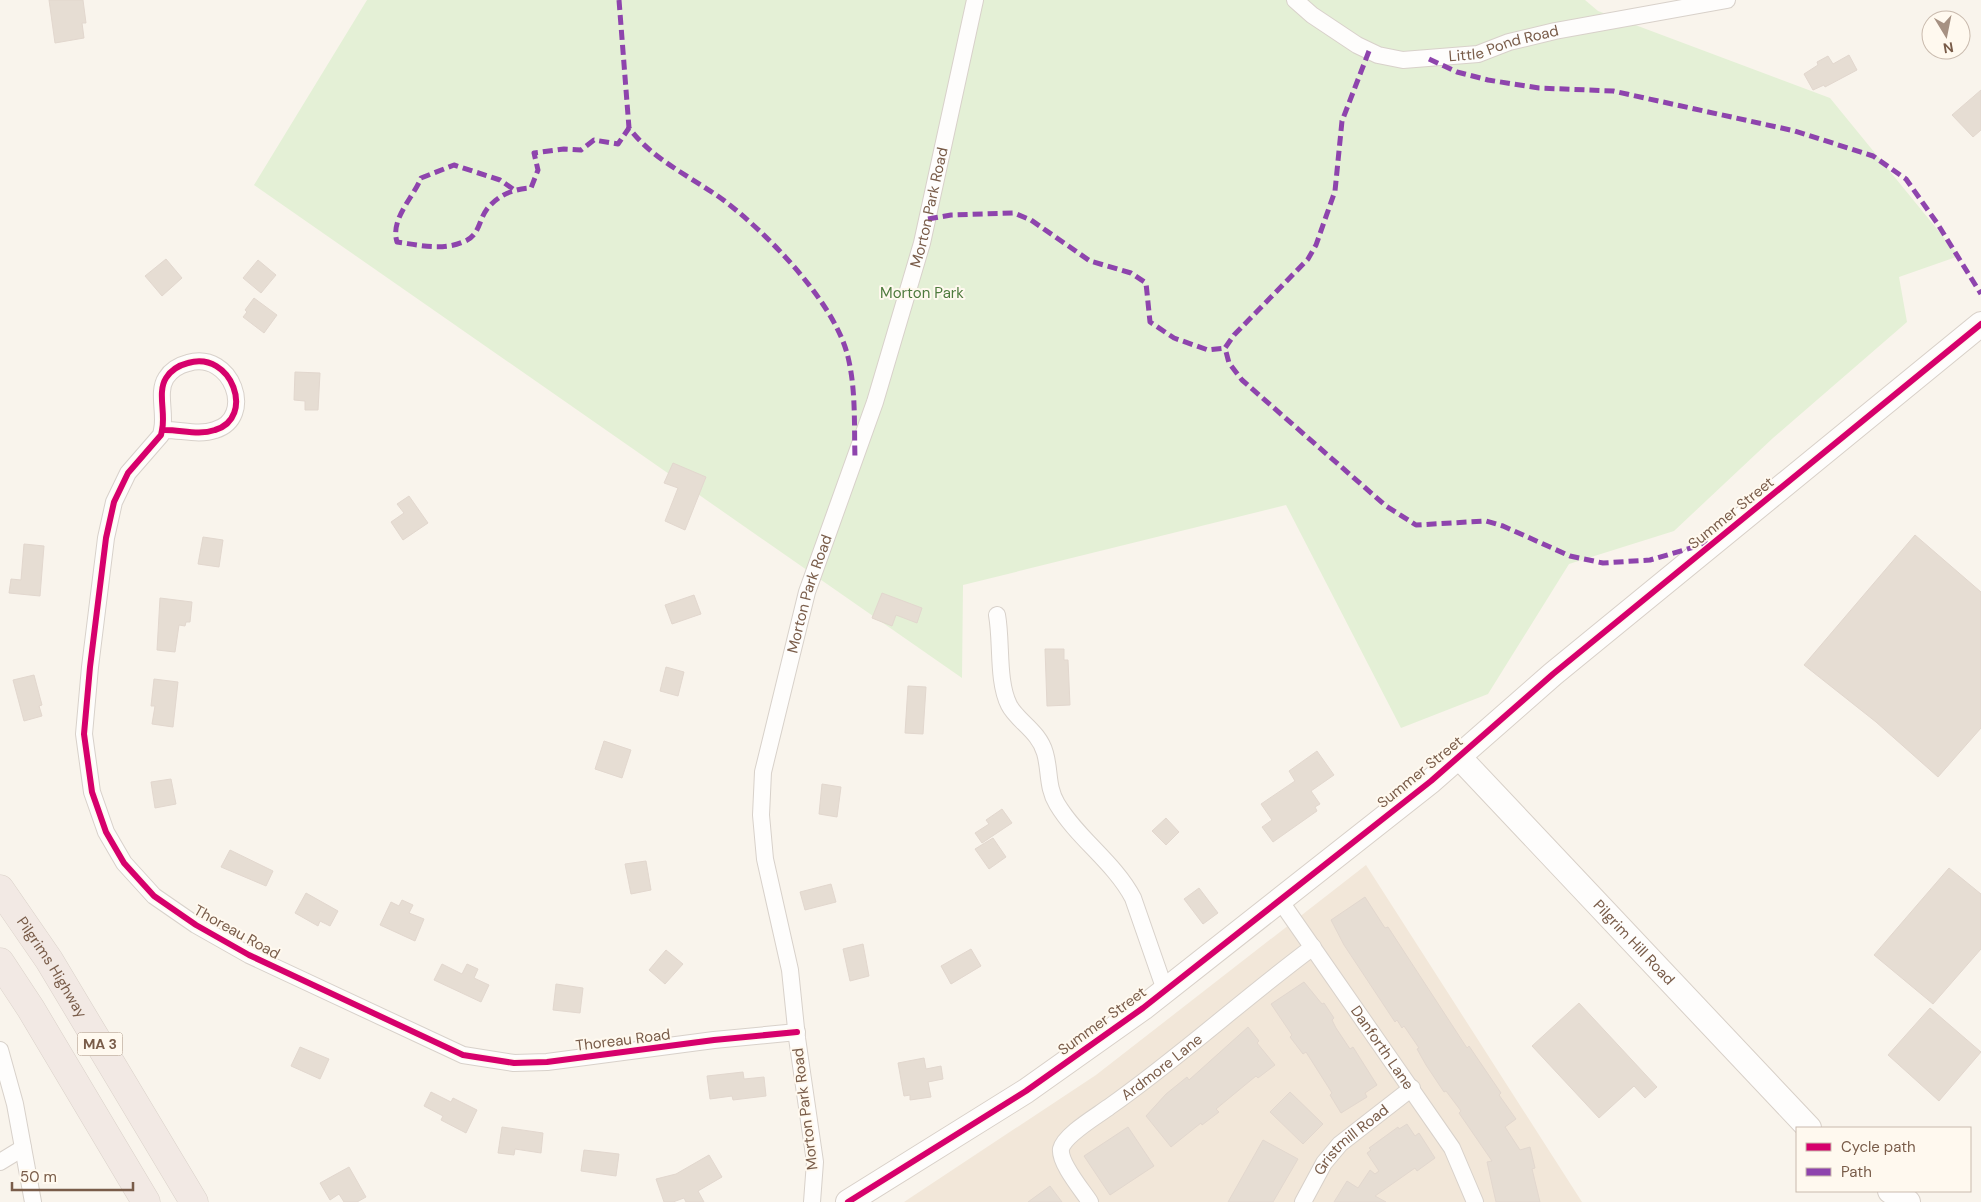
<svg xmlns="http://www.w3.org/2000/svg" width="1981" height="1202" viewBox="0 0 1981 1202" font-family="'DM Sans',sans-serif">
	<rect width="100%" height="100%" fill="#f9f4ec"/>
	<polygon fill="#f2e7d9" points="1366,865 1582,1202 904,1202 1096,1075"/>
	<polygon fill="#e4f0d6" points="367,0 1585,0 1598,11 1830,98 1959,256 1899,277 1907,322 1773,438 1674,531 1569,564 1488,694 1401,728 1286,505 963,585 962,678 254,185"/>
	<g fill="#e6ddd3" stroke="#e2d7ce">
		<polygon points="49,0 83,0 86,23 82,23 84,38 55,43"/>
		<polygon points="1849,55 1857,70 1825,87 1824,85 1813,90 1804,74 1818,65 1817,62 1828,56 1833,64"/>
		<polygon points="1981,90 1981,130 1973,137 1952,115"/>
		<polygon points="166,259 182,278 162,296 145,276"/>
		<polygon points="258,260 276,275 261,293 243,278"/>
		<polygon points="254,298 277,315 264,333 243,317 247,312 245,310"/>
		<polygon points="295,372 320,373 318,410 305,410 305,401 294,400"/>
		<polygon points="673,463 706,477 685,530 665,521 678,488 664,483"/>
		<polygon points="409,496 428,523 403,540 391,522 404,513 397,504"/>
		<polygon points="1915,535 1981,592 1981,728 1938,777 1876,722 1804,665"/>
		<polygon points="203,537 223,540 219,567 198,564"/>
		<polygon points="24,544 44,546 40,596 9,593 11,579 21,580"/>
		<polygon points="882,593 922,608 917,623 896,615 892,626 872,618"/>
		<polygon points="694,595 701,614 672,624 665,605"/>
		<polygon points="160,598 192,602 190,622 186,622 185,626 179,625 175,652 157,650"/>
		<polygon points="1045,649 1064,649 1064,660 1068,660 1070,705 1047,706"/>
		<polygon points="666,667 684,672 678,696 660,691"/>
		<polygon points="34,675 42,705 39,706 42,716 24,721 13,680"/>
		<polygon points="154,679 178,682 173,727 152,724 155,706 151,706"/>
		<polygon points="908,686 926,687 923,734 905,733"/>
		<polygon points="604,741 631,750 622,778 595,769"/>
		<polygon points="1317,751 1334,775 1311,791 1320,804 1315,807 1317,811 1273,842 1262,827 1272,820 1261,804 1295,781 1289,771"/>
		<polygon points="171,779 176,804 155,808 151,782"/>
		<polygon points="822,784 841,787 837,817 819,814"/>
		<polygon points="1002,809 1012,823 982,843 975,833 989,824 986,820"/>
		<polygon points="1166,818 1179,832 1166,845 1152,831"/>
		<polygon points="993,838 1006,857 989,869 975,849"/>
		<polygon points="230,850 273,871 266,886 221,867"/>
		<polygon points="646,861 651,890 631,894 625,864"/>
		<polygon points="1949,868 1981,894 1981,949 1933,1004 1874,955"/>
		<polygon points="831,884 836,902 805,910 800,892"/>
		<polygon points="1199,888 1218,913 1203,924 1184,899"/>
		<polygon points="306,893 338,911 330,926 320,921 318,926 295,913"/>
		<polygon points="1365,897 1385,928 1388,927 1467,1048 1469,1046 1501,1093 1499,1095 1516,1119 1505,1127 1520,1150 1530,1147 1535,1168 1532,1169 1540,1202 1496,1202 1487,1162 1492,1161 1459,1113 1461,1111 1446,1091 1444,1092 1426,1065 1417,1049 1419,1048 1404,1026 1402,1028 1397,1020 1395,1022 1344,945 1331,920"/>
		<polygon points="402,900 413,905 409,913 424,919 415,941 380,925 391,902 399,906"/>
		<polygon points="863,944 869,976 850,981 843,949"/>
		<polygon points="971,949 981,966 951,984 941,966"/>
		<polygon points="666,950 683,964 665,984 649,970"/>
		<polygon points="442,964 462,974 467,964 478,969 474,978 489,985 481,1002 434,980"/>
		<polygon points="1304,982 1322,1004 1324,1003 1334,1018 1332,1020 1336,1028 1350,1049 1353,1047 1377,1085 1365,1093 1367,1097 1341,1113 1330,1095 1332,1093 1306,1052 1303,1054 1290,1037 1292,1035 1271,1004"/>
		<polygon points="556,984 583,988 580,1013 553,1010"/>
		<polygon points="1579,1003 1657,1087 1645,1098 1634,1086 1599,1118 1532,1046"/>
		<polygon points="1930,1008 1981,1052 1939,1101 1888,1055"/>
		<polygon points="1248,1027 1259,1041 1257,1043 1275,1065 1258,1078 1256,1076 1216,1109 1219,1112 1202,1125 1201,1123 1171,1147 1146,1116 1166,1094 1187,1077 1189,1080"/>
		<polygon points="300,1047 329,1059 320,1079 291,1066"/>
		<polygon points="924,1058 926,1069 941,1066 943,1079 928,1082 931,1097 910,1100 910,1095 904,1096 898,1063"/>
		<polygon points="743,1072 744,1079 764,1077 766,1096 733,1100 732,1096 710,1099 707,1076"/>
		<polygon points="431,1092 451,1102 453,1098 477,1110 466,1133 441,1120 443,1116 424,1106"/>
		<polygon points="1290,1092 1323,1124 1303,1144 1270,1112"/>
		<polygon points="1407,1124 1415,1136 1419,1133 1435,1158 1417,1171 1415,1168 1375,1196 1386,1202 1334,1202 1347,1181 1358,1188 1370,1170 1375,1174 1379,1171 1367,1153 1371,1150 1369,1148 1398,1127 1399,1129"/>
		<polygon points="502,1127 543,1133 541,1153 515,1149 514,1155 498,1153"/>
		<polygon points="1128,1127 1154,1166 1110,1195 1084,1156"/>
		<polygon points="1263,1140 1298,1159 1273,1202 1228,1202"/>
		<polygon points="584,1150 619,1154 616,1176 581,1171"/>
		<polygon points="709,1155 722,1177 698,1191 704,1202 686,1202 684,1198 673,1202 664,1202 656,1179 676,1174"/>
		<polygon points="349,1167 366,1197 357,1202 344,1202 339,1194 330,1200 320,1183"/>
		<polygon points="1050,1186 1062,1202 1028,1202"/>
	</g>
	<g fill="none" stroke-linecap="round" stroke-linejoin="round">
		<g stroke="#d8d1ca" stroke-width="18">
			<g id="minor">
				<path id="s1" d="M1295 0 1312 15 1357 45 1378 55 1403 60 1478 54 1509 42 1555 31 1727 0"/>
				<path d="M162 430C166 414 157 392 166 378 171 370 180 365 188 363 232 350 256 418 215 430 198 436 179 429 162 430L161 435 128 473 114 502 106 538 90 667 84 734 92 792 106 832 124 863 154 896 196 925 249 955 463 1055 514 1063 547 1062 714 1040 797 1032"/>
				<path d="M997 615C1002 642 997 681 1009 705 1017 721 1039 731 1045 753 1050 770 1047 788 1057 804 1078 839 1114 862 1133 898L1165 990"/>
				<path id="s2" d="M1279 899 1452 1148 1475 1202"/>
				<polyline points="0,1050 15,1104 33,1202"/>
				<polyline points="0,1162 23,1148"/>
				<path id="s3" d="M812 1202 815 1162 797 1038 790 970 765 859 761 815 763 772 807 592 875 402 922 243 975 0"/>
				<path id="s4" d="M1090 1202C1083 1191 1059 1163 1061 1149 1064 1135 1097 1116 1109 1107 1180 1057 1243 999 1313 947"/>
				<path id="s5" d="M1303 1202 1324 1163 1340 1144 1412 1088"/>
			</g>
		</g>
		<g stroke="#d8d0c8" stroke-width="26">
			<g id="secondary">
				<path id="s6" d="M1459 757 1809 1128"/>
				<polyline points="1890,1191 1908,1202"/>
				<polyline points="848,1202 1026,1091 1143,1008 1431,781 1553,674 1981,324"/>
			</g>
		</g>
		<g stroke="#dad1c9" stroke-width="29">
			<g id="motorway">
				<path id="s7" d="M0 889 49 960 194 1202"/>
				<polyline points="0,962 31,1009 146,1202"/>
			</g>
		</g>
		<use href="#minor" stroke="#fefdfc" stroke-width="16"/>
		<use href="#secondary" stroke="#fefdfc" stroke-width="24"/>
		<use href="#motorway" stroke="#f2e9e4" stroke-width="28"/>
		<g stroke="#8e44ad" stroke-width="5" stroke-dasharray="10 5" stroke-linecap="butt">
			<path d="M619 0 629 128C653 160 690 176 722 199 766 232 835 302 848 357 856 390 854 425 855 459"/>
			<polyline points="1369,51 1342,121 1335,191 1316,245 1308,259 1234,335 1225,348 1229,363 1242,380 1386,506 1416,525 1486,521 1503,526 1570,556 1603,563 1650,560 1708,543"/>
			<polyline points="1429,59 1457,72 1488,80 1539,88 1613,91 1795,131 1873,156 1906,179 1937,223 1981,294"/>
			<path d="M513 189 500 180 454 165 421 178C413 198 390 219 397 242 419 245 442 251 463 242 480 236 478 221 487 209 499 194 514 189 531 188L538 170 534 153 564 149 581 150 594 140 618 144 629 128"/>
			<polyline points="928,219 951,215 1014,213 1031,220 1090,261 1131,273 1146,283 1150,322 1174,338 1208,350 1225,348"/>
		</g>
		<g stroke="#fff9ef" stroke-width="9">
			<g id="cycleway">
				<path d="M162 430C166 414 157 392 166 378 171 370 180 365 188 363 232 350 256 418 215 430 198 436 179 429 162 430L161 435 128 473 114 502 106 538 90 667 84 734 92 792 106 832 124 863 154 896 196 925 249 955 463 1055 514 1063 547 1062 714 1040 797 1032"/>
				<polyline points="848,1202 1026,1091 1143,1008 1431,781 1553,674 1981,324"/>
			</g>
		</g>
		<use href="#cycleway" stroke="#d6006c" stroke-width="6"/>
	</g>
	<g text-anchor="middle" dominant-baseline="central" stroke-width="4" stroke-linejoin="round" paint-order="stroke">
		<rect fill="#fff9ef" stroke="#a18b7b" stroke-width="1" x="77.5" y="1032.5" width="45" height="23" rx="4"/>
		<g font-size="14" font-weight="bold" fill="#795c49">
			<text x="100" y="1044">MA 3</text>
		</g>
		<g font-size="15" fill="#795c49" stroke="#fff9ef">
			<text stroke="none"><textPath href="#s1" startOffset="228">Little Pond Road</textPath></text>
			<text stroke="none"><textPath href="#s3" startOffset="1024">Morton Park Road</textPath></text>
			<text transform="translate(1731 513) rotate(-39)">Summer Street</text>
			<text stroke="none"><textPath href="#s3" startOffset="619">Morton Park Road</textPath></text>
			<text transform="translate(1420 772) rotate(-39)">Summer Street</text>
			<text transform="translate(237 932) rotate(29)">Thoreau Road</text>
			<text stroke="none"><textPath href="#s6" startOffset="255">Pilgrim Hill Road</textPath></text>
			<text stroke="none"><textPath href="#s7" startOffset="94">Pilgrims Highway</textPath></text>
			<text transform="translate(1102 1021) rotate(-36)">Summer Street</text>
			<text transform="translate(623 1040) rotate(-7)">Thoreau Road</text>
			<text stroke="none"><textPath href="#s2" startOffset="181">Danforth Lane</textPath></text>
			<text stroke="none"><textPath href="#s4" startOffset="192">Ardmore Lane</textPath></text>
			<text transform="translate(805 1109) rotate(-97)">Morton Park Road</text>
			<text stroke="none"><textPath href="#s5" startOffset="80">Gristmill Road</textPath></text>
		</g>
		<g font-size="15" fill="#4e7a3d" stroke="#fff9ef">
			<text x="922" y="293">Morton Park</text>
		</g>
	</g>
	<rect x="1796" y="1127" width="175" height="65" fill="#fff9ef" stroke="#c9baad"/>
	<rect x="1806" y="1143" width="25" height="8" fill="#d6006c" stroke="#c9baad"/>
	<text x="1841" y="1152" font-size="15" fill="#795c49">Cycle path</text>
	<rect x="1806" y="1168" width="25" height="8" fill="#8e44ad" stroke="#c9baad"/>
	<text x="1841" y="1177" font-size="15" fill="#795c49">Path</text>
	<g transform="translate(1946 35) rotate(170)"><circle r="24" fill="#fff9ef" stroke="#c9baad"/>
	<path d="M0-4L9 19L0 12L-9 19Z" fill="#a69182"/>
	<text y="-8" font-size="14" font-weight="bold" text-anchor="middle" fill="#795c49">N</text>
	</g>
	<path d="M12 1182v8h121v-8" fill="none" stroke="#795c49" stroke-width="2.5"/>
	<text x="20" y="1182" font-size="15" fill="#795c49" stroke="#fff9ef" stroke-width="4" paint-order="stroke">50 m</text>
</svg>
